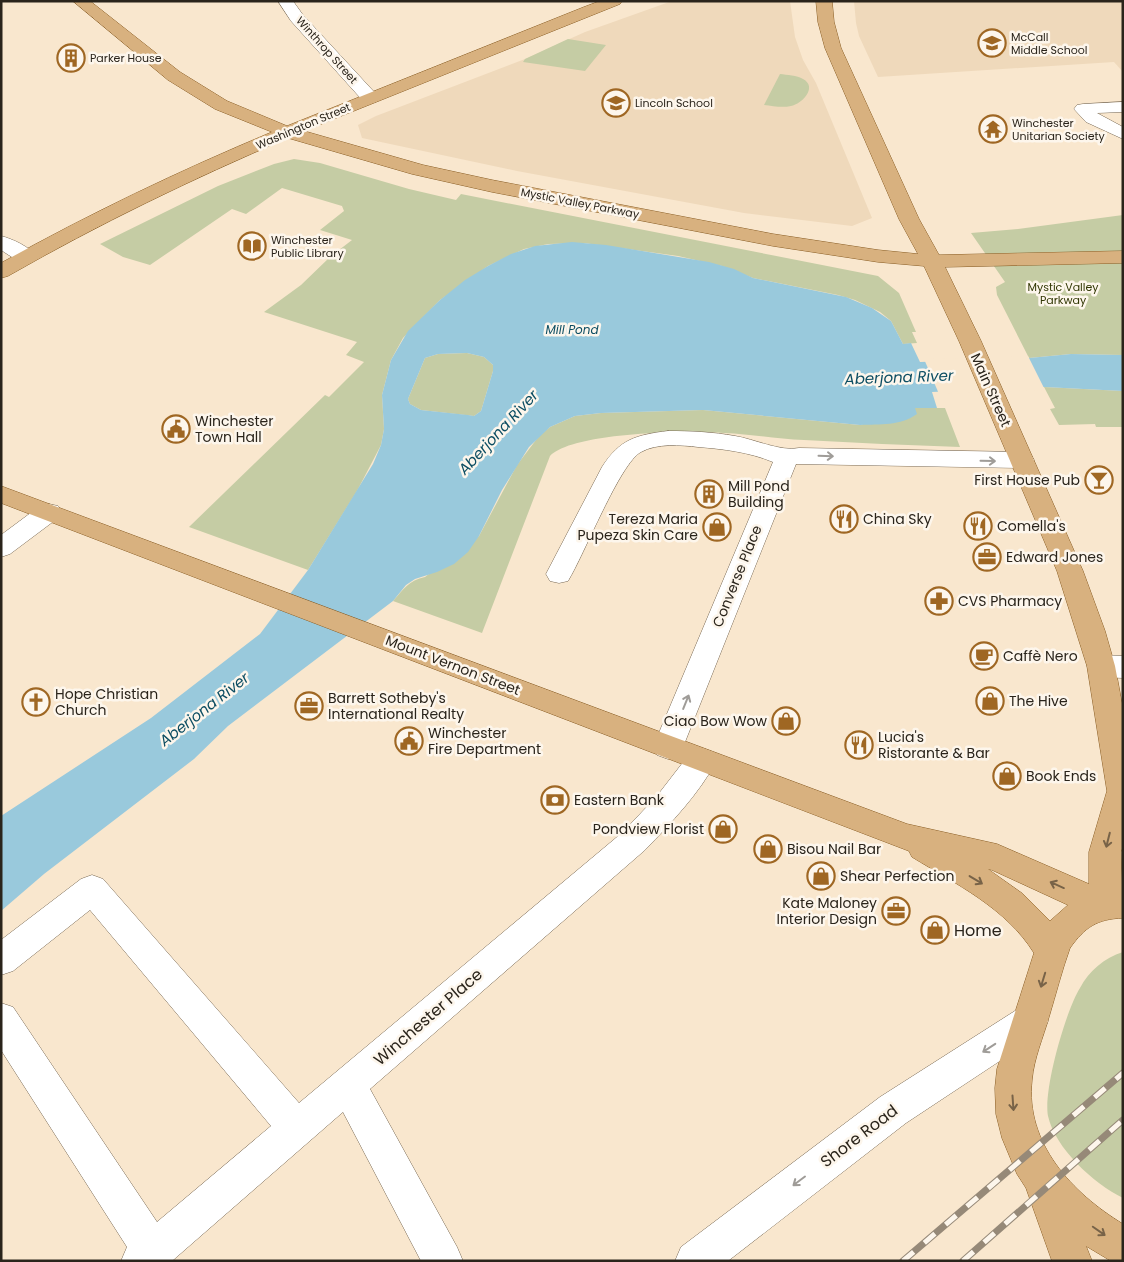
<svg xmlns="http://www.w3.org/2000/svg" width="1124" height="1262" viewBox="0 0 1124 1262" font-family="Poppins,sans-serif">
	<rect width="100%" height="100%" fill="#f9e7ce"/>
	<g fill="#efd9bb">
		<polygon points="672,1 790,1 795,37 803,60 816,83 872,218 852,226 744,213 517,171 362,138 358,125 376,116 525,59 585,32"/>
		<polygon points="854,1 1123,1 1123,72 1114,62 878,77 859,36 856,23"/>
	</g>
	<g fill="#c5cca4">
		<polygon points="568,39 606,45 585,71 523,62 525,59"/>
		<path d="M780 74C787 75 797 75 803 79 818 87 802 104 791 106 782 108 773 106 764 105Z"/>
		<polygon points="294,159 320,163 409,189 456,200 461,194 878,276 899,293 916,332 912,332 917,343 903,344 891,321 880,312 855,300 838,295 753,278 722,266 678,256 584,243 548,244 524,249 488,266 440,300 403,338 391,360 382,395 384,429 381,445 357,491 308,570 189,527 325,395 329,397 364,362 346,355 357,342 264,312 301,285 330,257 352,240 320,230 344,211 342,206 282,188 246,214 232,209 150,265 123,257 100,244 218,186 274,164"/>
		<polygon points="1123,215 1123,355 1071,354 1029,358 997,295 996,287 1005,282 971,233 1018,229"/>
		<polygon points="467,353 484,357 493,365 493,371 481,411 474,416 421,410 410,404 408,399 425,358 438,354"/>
		<polygon points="1044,387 1123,391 1123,427 1096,427 1095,424 1059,425 1050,409 1055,408"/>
		<path d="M915 408H945L960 447C908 445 856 443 804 440 777 439 751 434 724 433 690 430 572 432 550 456L482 633 393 601C403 590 409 580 425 577L479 536 517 465 539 436 550 427 575 416 601 413 703 410 860 425Z"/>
		<path d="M1123 952V1198C1094 1184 1055 1148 1048 1116 1043 1090 1066 1010 1080 988 1089 971 1104 958 1123 952Z"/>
	</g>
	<path fill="#99c9dc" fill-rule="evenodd" d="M572 242 606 245 709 262 734 269 753 278 846 297 872 308 891 321 903 344 911 343 920 362 1029 358 1071 354 1123 355V391L1044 387 932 392 937 408H915L917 414C900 426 880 424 860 425L703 410 601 413 575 416 550 427 529 447 502 490 479 536 468 552 454 564 437 572 415 579 406 585 393 601 228 726 194 759 44 874 1 911V816L151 718 260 634 308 570 373 464 381 445 384 429 382 395 391 360 408 331 440 300 465 280 488 266 511 254 535 246ZM467 353 484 357 493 365V371L481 411 474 416 468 415 421 410 410 404 408 399 425 358 438 354Z"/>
	<polygon fill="#f9e7ce" points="1028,356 1045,390 939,394 924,359"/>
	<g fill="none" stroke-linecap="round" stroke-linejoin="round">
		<g stroke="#776752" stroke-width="1">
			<g id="minor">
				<polygon points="278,1 293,1 303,15 376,94 379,98 376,102 370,103 364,102 291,21"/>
				<polygon points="1123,102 1123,112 1097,113 1123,127 1123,139 1086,122 1074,109 1077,105 1083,104"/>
				<path d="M1 236C13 239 30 247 37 257L34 261C21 265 12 257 1 250Z"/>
				<path d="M668 431C690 431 713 432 735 436 754 439 781 452 799 448L1022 452 1031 455 1034 460 1031 465 1022 468 796 464 683 747 679 755 668 759 657 755 653 747 773 462C749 452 723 449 698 447 681 445 657 443 641 452 620 463 584 555 568 581L559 583 550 581 546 574 602 467C620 439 636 435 668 431Z"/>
				<polygon points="49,504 58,506 62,512 58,518 10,554 1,557 1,535 40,506"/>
				<polygon points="1101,655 1123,656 1123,678 1101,677 1091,673 1087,666 1091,659"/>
				<path d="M702 748 713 752 717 760C699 794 671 823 645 850L370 1089 457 1247 463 1261H421L343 1112 172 1261H121L127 1247 1 1050V1003L13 1007 157 1222 271 1126 90 910 13 971 1 975V940L81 879 92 875 103 879 299 1103 623 832 657 796 691 752Z"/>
				<polygon points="1030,1005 1042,1009 1048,1021 1042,1033 906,1123 728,1261 675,1261 681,1247 880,1097 1018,1009"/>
			</g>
		</g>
		<g stroke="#8a5e25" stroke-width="1">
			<path id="major" d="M73 1H90L180 72 227 101 287 126 584 7 600 1H622L620 4 304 131 423 165 492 180 773 234 878 250 918 254 899 219 825 48 818 22 816 1H832L834 22 841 48 919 219 939 255 1123 251V263L945 267 981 341 1083 571 1105 631 1115 666 1123 709V845L1121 852 1123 918C1097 919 1085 927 1070 948 1062 970 1056 994 1049 1017 1043 1038 1034 1058 1032 1080 1025 1143 1072 1193 1123 1224V1261H1111L1086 1246 1092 1261H1052L1026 1188 1017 1174 1002 1138 996 1114 995 1088 997 1069 1034 953C1006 908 956 884 912 857L909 851 1 503V486L907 824 997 844 1089 884V852L1107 791 1087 666 1057 571 959 341 924 266 878 262 773 246 492 192 412 174 288 138C192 179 99 224 8 276L1 278V263C89 214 179 171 272 132L215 109 168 80ZM988 869 992 870 1068 905 1050 921 1023 894Z"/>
		</g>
		<use href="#minor" fill="#fff" fill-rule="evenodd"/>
		<use href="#major" fill="#d8b17f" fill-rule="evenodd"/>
		<g stroke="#968978" stroke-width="7">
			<g id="rail">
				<polyline points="903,1261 1123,1073"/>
				<polyline points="963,1261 1123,1120"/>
			</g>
		</g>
		<use href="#rail" stroke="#fdf6ec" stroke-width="5" stroke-dasharray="14" stroke-linecap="butt"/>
	</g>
	<defs><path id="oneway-shaft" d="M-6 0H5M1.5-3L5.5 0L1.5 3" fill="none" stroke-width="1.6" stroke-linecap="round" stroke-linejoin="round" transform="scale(1.25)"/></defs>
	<g stroke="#9f9c98">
		<use href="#oneway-shaft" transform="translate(826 456) rotate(2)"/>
		<use href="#oneway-shaft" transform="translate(988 461) rotate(1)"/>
		<use href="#oneway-shaft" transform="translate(686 702) rotate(-68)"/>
		<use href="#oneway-shaft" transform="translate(989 1048) rotate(147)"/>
		<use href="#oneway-shaft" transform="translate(799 1181) rotate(143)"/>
	</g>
	<g stroke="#786348">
		<use href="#oneway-shaft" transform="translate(1108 840) rotate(104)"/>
		<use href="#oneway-shaft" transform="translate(976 880) rotate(31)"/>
		<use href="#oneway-shaft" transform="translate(1057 885) rotate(-156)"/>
		<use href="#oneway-shaft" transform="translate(1043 980) rotate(107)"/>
		<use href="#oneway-shaft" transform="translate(1013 1103) rotate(86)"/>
		<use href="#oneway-shaft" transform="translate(1099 1231) rotate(35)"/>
	</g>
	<defs>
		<g id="school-ring" transform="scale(1.4375)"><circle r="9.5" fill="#fdf6ec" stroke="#9f6723" stroke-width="1.5"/><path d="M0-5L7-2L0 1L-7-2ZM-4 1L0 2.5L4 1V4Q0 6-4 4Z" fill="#9f6723"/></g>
		<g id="building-ring" transform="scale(1.4375)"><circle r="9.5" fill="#fdf6ec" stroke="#9f6723" stroke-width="1.5"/><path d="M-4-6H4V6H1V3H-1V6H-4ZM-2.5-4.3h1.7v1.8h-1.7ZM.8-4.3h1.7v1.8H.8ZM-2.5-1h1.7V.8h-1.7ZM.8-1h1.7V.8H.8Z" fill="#9f6723"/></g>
		<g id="temple-ring" transform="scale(1.4375)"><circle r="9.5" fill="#fdf6ec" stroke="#9f6723" stroke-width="1.5"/><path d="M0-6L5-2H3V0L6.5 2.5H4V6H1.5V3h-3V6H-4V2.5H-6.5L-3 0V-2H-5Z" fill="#9f6723"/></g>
		<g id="library-ring" transform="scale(1.4375)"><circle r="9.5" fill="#fdf6ec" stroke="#9f6723" stroke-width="1.5"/><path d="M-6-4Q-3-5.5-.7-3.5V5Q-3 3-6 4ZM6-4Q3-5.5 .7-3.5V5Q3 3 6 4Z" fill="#9f6723"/></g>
		<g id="civic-ring" transform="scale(1.4375)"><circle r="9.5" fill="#fdf6ec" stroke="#9f6723" stroke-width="1.5"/><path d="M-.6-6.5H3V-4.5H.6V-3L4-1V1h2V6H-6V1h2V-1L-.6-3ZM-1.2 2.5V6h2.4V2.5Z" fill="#9f6723"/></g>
		<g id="bar-ring" transform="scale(1.4375)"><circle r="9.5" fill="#fdf6ec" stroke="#9f6723" stroke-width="1.5"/><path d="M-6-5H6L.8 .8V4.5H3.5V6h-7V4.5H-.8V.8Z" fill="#9f6723"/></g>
		<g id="restaurant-ring" transform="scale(1.4375)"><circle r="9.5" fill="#fdf6ec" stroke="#9f6723" stroke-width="1.5"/><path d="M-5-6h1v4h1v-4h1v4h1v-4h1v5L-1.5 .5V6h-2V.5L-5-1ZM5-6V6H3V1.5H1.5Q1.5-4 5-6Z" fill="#9f6723"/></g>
		<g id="shop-ring" transform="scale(1.4375)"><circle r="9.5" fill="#fdf6ec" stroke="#9f6723" stroke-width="1.5"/><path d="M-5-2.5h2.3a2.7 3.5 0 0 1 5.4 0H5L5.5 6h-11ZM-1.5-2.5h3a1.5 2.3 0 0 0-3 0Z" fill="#9f6723"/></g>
		<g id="office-ring" transform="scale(1.4375)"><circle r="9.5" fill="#fdf6ec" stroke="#9f6723" stroke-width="1.5"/><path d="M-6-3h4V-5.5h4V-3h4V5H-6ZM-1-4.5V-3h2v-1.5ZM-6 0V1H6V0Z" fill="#9f6723"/></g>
		<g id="pharmacy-ring" transform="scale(1.4375)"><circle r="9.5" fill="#fdf6ec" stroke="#9f6723" stroke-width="1.5"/><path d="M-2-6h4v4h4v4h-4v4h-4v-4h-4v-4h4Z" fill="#9f6723"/></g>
		<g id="cafe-ring" transform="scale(1.4375)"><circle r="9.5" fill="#fdf6ec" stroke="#9f6723" stroke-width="1.5"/><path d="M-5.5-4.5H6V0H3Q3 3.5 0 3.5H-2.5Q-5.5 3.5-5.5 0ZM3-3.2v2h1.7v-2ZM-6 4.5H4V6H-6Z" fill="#9f6723"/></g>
		<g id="church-ring" transform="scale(1.4375)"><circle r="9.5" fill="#fdf6ec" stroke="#9f6723" stroke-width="1.5"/><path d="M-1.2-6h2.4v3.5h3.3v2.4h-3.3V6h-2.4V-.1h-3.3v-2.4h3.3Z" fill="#9f6723"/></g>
		<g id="bank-ring" transform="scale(1.4375)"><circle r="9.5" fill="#fdf6ec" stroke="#9f6723" stroke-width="1.5"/><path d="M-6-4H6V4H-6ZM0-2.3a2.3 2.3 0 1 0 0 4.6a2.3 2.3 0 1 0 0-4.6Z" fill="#9f6723"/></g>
	</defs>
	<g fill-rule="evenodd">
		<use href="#school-ring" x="992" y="43"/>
		<use href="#building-ring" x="71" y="58"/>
		<use href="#school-ring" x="616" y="103"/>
		<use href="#temple-ring" x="993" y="129"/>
		<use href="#library-ring" x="252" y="246"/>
		<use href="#civic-ring" x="176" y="429"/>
		<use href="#bar-ring" x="1099" y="480"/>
		<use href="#building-ring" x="709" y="494"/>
		<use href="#restaurant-ring" x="844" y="519"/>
		<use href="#restaurant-ring" x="978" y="526"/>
		<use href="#shop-ring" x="717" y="527"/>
		<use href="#office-ring" x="987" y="557"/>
		<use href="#pharmacy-ring" x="939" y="601"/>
		<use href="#cafe-ring" x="984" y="656"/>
		<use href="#shop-ring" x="990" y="701"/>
		<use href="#church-ring" x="36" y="702"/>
		<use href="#office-ring" x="309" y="706"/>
		<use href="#shop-ring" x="786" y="721"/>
		<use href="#civic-ring" x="409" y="741"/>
		<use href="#restaurant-ring" x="859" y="745"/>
		<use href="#shop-ring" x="1007" y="776"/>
		<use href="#bank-ring" x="555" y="800"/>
		<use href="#shop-ring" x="723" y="829"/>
		<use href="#shop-ring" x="768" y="849"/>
		<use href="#shop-ring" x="821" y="876"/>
		<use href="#office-ring" x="896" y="911"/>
		<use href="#shop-ring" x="935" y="930"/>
	</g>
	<g text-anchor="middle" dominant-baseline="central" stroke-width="5" stroke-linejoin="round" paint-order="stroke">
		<g font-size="11" fill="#2a241b" stroke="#fdf6ec" text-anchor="start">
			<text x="1011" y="37">McCall<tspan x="1011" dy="13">Middle School</tspan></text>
			<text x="90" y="58">Parker House</text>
			<text x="635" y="103">Lincoln School</text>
			<text x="1012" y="123">Winchester<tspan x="1012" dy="13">Unitarian Society</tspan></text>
			<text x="271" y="240">Winchester<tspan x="271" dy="13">Public Library</tspan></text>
		</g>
		<g font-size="11" fill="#2a241b" stroke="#fdf6ec">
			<text transform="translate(327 50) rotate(48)">Winthrop Street</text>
			<text transform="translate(303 126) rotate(-23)">Washington Street</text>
			<text transform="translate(580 203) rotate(11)">Mystic Valley Parkway</text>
		</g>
		<g font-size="11" fill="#323805" stroke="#fdf6ec">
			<text x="1063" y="287">Mystic Valley<tspan x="1063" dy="13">Parkway</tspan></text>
		</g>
		<g font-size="12" font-style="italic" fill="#0c4d62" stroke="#fdf6ec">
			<text x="572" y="329">Mill Pond</text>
		</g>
		<g font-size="14" fill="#2a241b" stroke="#fdf6ec">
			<text transform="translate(991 390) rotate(66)">Main Street</text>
			<text transform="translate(737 576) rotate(-68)">Converse Place</text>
			<text transform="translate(453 665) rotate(21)">Mount Vernon Street</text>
		</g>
		<g font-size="14" fill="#2a241b" stroke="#fdf6ec" text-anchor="start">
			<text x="195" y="421">Winchester<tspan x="195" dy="16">Town Hall</tspan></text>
			<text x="1080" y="480" text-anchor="end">First House Pub</text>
			<text x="728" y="486">Mill Pond<tspan x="728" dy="16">Building</tspan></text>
			<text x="698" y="519" text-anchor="end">Tereza Maria<tspan x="698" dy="16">Pupeza Skin Care</tspan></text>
			<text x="863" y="519">China Sky</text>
			<text x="997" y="526">Comella's</text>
			<text x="1006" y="557">Edward Jones</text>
			<text x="958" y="601">CVS Pharmacy</text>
			<text x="1003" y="656">Caffè Nero</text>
			<text x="55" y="694">Hope Christian<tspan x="55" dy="16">Church</tspan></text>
			<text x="328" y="698">Barrett Sotheby's<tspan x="328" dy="16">International Realty</tspan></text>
			<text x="1009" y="701">The Hive</text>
			<text x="767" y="721" text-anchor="end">Ciao Bow Wow</text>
			<text x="428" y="733">Winchester<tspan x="428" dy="16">Fire Department</tspan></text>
			<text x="878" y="737">Lucia's<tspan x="878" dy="16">Ristorante &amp; Bar</tspan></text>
			<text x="1026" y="776">Book Ends</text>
			<text x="574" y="800">Eastern Bank</text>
			<text x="704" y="829" text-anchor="end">Pondview Florist</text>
			<text x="787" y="849">Bisou Nail Bar</text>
			<text x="840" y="876">Shear Perfection</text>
			<text x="877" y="903" text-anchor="end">Kate Maloney<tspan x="877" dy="16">Interior Design</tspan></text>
		</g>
		<g font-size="15" font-style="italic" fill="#0c4d62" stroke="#fdf6ec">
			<text transform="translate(899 377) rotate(-2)">Aberjona River</text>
			<text transform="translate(498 432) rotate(-47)">Aberjona River</text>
			<text transform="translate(204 709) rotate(-38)">Aberjona River</text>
		</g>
		<g font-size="16" fill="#2a241b" stroke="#fdf6ec" text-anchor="start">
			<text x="954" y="930">Home</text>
		</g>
		<g font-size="16" fill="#2a241b" stroke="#fdf6ec">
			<text transform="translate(428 1017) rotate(-41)">Winchester Place</text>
			<text transform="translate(859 1136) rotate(-37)">Shore Road</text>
		</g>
	</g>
	<rect width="1124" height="1262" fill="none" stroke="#2a241b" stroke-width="5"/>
</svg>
